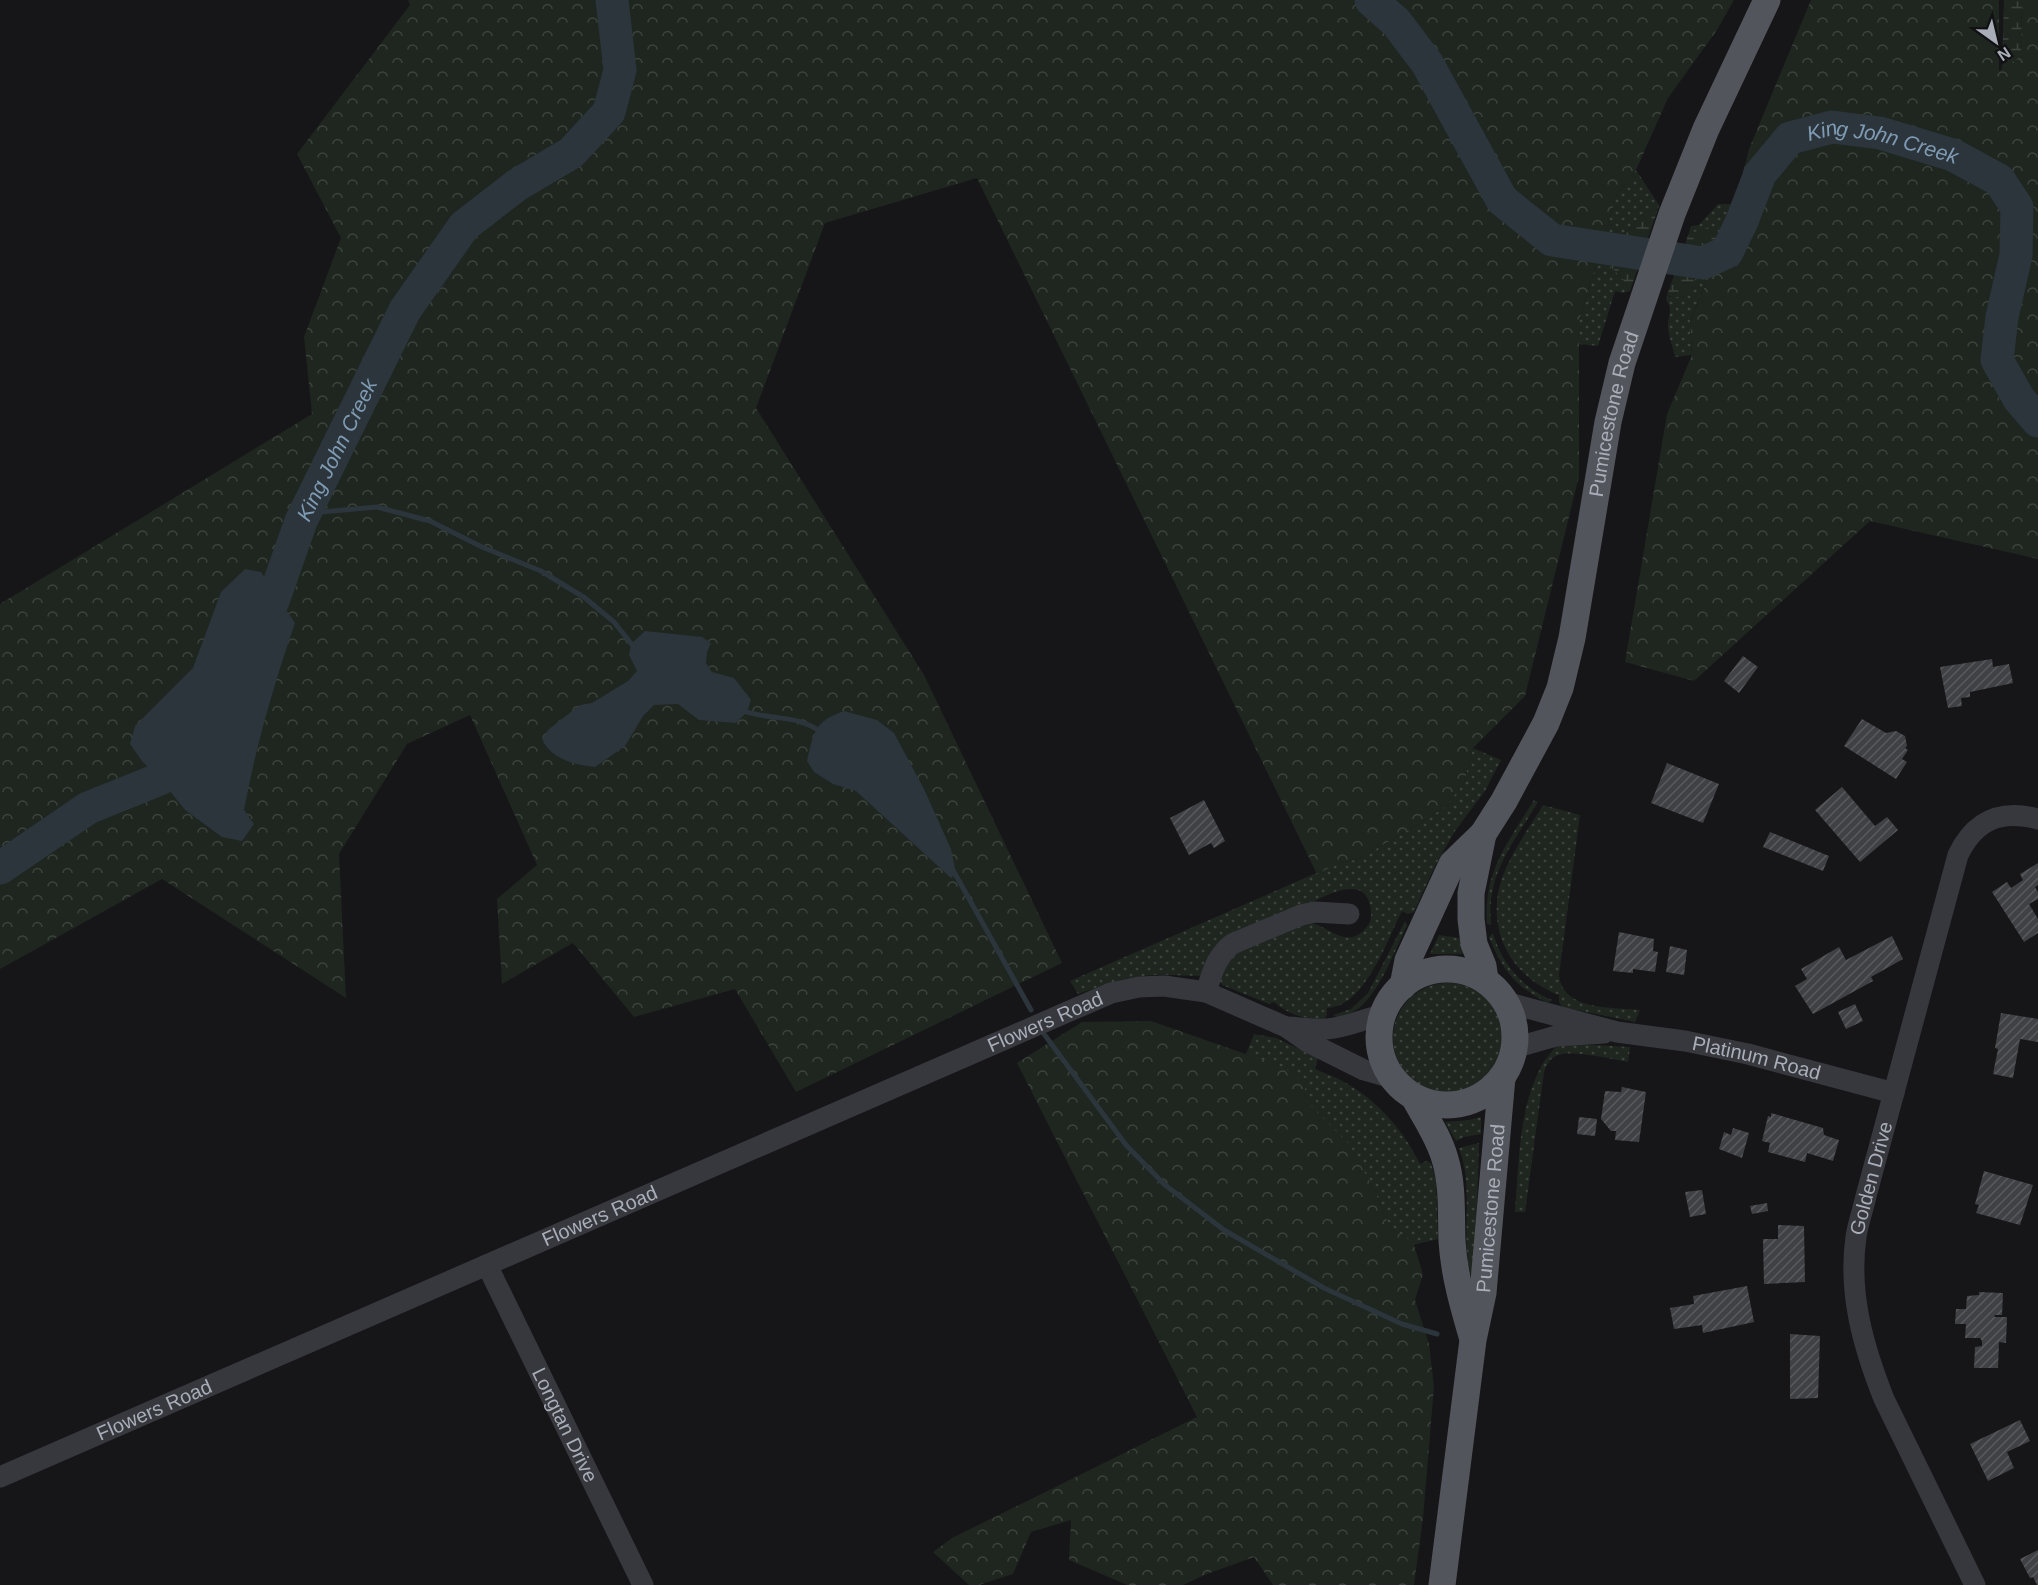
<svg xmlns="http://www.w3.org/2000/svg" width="2038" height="1585" viewBox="0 0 2038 1585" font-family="Helvetica,sans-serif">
	<defs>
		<pattern id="grass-dots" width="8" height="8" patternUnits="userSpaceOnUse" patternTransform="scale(1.5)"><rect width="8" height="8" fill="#1e261f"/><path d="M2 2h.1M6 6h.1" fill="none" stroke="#3c433d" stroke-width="1.8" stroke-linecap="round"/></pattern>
		<pattern id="forest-crowns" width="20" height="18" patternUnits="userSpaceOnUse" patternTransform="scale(1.5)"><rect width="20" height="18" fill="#1e261f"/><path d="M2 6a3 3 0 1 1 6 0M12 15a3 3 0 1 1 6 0" fill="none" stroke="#3c433d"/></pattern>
		<pattern id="wetland-marsh" width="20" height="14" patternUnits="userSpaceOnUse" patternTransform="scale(1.5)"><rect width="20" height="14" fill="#1e261f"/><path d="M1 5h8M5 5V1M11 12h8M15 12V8" fill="none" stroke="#3c433d"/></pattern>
		<pattern id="building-hatch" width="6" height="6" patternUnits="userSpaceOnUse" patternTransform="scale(1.5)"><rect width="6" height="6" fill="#404145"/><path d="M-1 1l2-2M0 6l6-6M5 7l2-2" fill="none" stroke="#595a5e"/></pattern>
	</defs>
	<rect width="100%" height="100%" fill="#161618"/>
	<g fill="url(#grass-dots)">
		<polygon points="1636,170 1659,205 1658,209 1646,211 1619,238 1603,240 1617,194"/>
		<path d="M1718 204H1735L1723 243C1712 233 1703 230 1689 233L1691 226 1699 225Z"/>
		<polygon points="1599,255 1623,279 1627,287 1632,285 1630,291 1623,293 1615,291 1598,346 1579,344 1579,321"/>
		<path d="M1701 272 1710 274 1690 321 1692 355 1675 357C1673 347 1667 333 1668 323 1669 314 1673 308 1666 300L1667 295 1670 297 1692 283Z"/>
		<path d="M1473 748 1501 760 1485 791 1455 831 1435 866 1414 912 1408 914 1402 911C1387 940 1365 1007 1327 1008V1015L1324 1019C1305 1020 1288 1014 1274 1002L1269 1004 1222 985 1218 978C1221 971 1223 963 1228 958 1243 939 1280 922 1304 922 1325 921 1343 950 1363 931 1367 927 1371 923 1371 916 1372 907 1368 892 1358 890 1340 884 1311 904 1295 911 1274 920 1251 925 1232 938 1218 947 1206 959 1201 976 1186 976 1170 974 1155 975 1128 976 1103 985 1078 994L1070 981 1337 864 1358 859 1424 821 1447 805 1464 782Z"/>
		<path d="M1534 800 1538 802C1513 844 1486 873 1491 925L1487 924C1483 872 1509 841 1534 800Z"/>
		<path d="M1543 805 1580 815 1559 975C1562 1011 1613 1007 1640 1010L1635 1022 1562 1007 1559 1002V995C1506 975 1482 921 1506 868 1516 846 1531 825 1543 805Z"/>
		<path d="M1405 921 1407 925C1395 950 1381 990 1359 1008 1353 1013 1346 1015 1338 1018L1333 1015 1351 1009 1368 993Z"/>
		<path d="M1493 933C1502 964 1522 988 1552 1000L1548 1003C1516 987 1503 971 1489 937Z"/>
		<polygon points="1439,935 1459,938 1464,954 1430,954"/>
		<circle cx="1448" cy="1038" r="55"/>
		<path d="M1254 1034 1276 1038 1318 1058 1315 1069C1326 1074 1339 1078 1349 1085 1380 1103 1405 1133 1420 1164L1426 1161 1431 1163 1436 1180 1438 1239 1413 1245 1412 1242 1390 1228 1375 1192 1319 1115 1308 1103 1304 1093 1246 1054Z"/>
		<path d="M1563 1043 1630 1047 1628 1062C1612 1059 1573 1050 1559 1055 1550 1057 1547 1064 1544 1072L1525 1212H1515C1519 1164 1518 1110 1541 1067 1545 1058 1552 1053 1557 1044Z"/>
		<polygon points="1481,1117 1481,1134 1464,1137 1456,1141 1445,1122 1469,1120"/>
		<path d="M1479 1143 1477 1206 1472 1279C1459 1236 1475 1191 1459 1148Z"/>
	</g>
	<g fill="url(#forest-crowns)">
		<polygon points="408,0 1734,0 1717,30 1668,98 1636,170 1617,194 1579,321 1579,476 1525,696 1473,748 1464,782 1447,805 1424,821 1358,859 1337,864 1317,874 977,178 825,223 756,408 924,675 1062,963 796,1092 735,989 634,1017 573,943 502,984 497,899 537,865 470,715 407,744 339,854 346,998 162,879 0,969 0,604 312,414 304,337 341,238 297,154 410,5"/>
		<polygon points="1811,0 1999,0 1999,71 2021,56 2022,0 2038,0 2038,559 1870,521 1694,681 1625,662 1667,414 1692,355 1690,322 1728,231 1749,149"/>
		<polygon points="1151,1021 1277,1065 1308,1080 1304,1093 1308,1103 1350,1145 1375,1192 1390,1228 1413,1242 1423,1274 1415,1300 1429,1344 1434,1387 1423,1518 1414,1585 1273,1585 1254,1557 1207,1574 1183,1585 1127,1585 1069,1560 1071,1520 1031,1532 1013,1574 979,1585 969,1585 933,1552 952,1538 1197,1417 1017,1063 1082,1022"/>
	</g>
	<g fill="url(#wetland-marsh)">
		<polygon points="2004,0 2022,0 2021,56 2002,70"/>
		<polygon points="1658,209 1632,285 1627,287 1623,279 1599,255 1603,240 1619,238 1646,211"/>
		<path d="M1712 226 1716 236 1723 243 1710 274 1701 272 1692 283 1691 291C1682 296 1677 300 1667 295L1689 233 1702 230Z"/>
	</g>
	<g fill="#2c353c">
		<path d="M245 569 261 572 295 623C274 684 256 746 244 810L254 824 242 841 222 837 185 810 160 779 142 761 130 744 135 726 193 668 221 592Z"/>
		<path d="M645 631 702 637 711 643 707 652 706 663 712 672 734 678 751 700 747 712 736 723 699 720 678 704 654 705 643 716 625 746 595 767C574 765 551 759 542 739L548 730 580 705 592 703 628 681 637 671 629 655 631 644Z"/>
		<path d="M844 711 877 720 894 733 924 789 951 849 956 874 951 878 856 791 833 784 814 772 807 761C814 733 813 722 844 711Z"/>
	</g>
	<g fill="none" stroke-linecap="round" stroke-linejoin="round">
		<g stroke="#2c353c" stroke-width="5">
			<polyline points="301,521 321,512 377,507 430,521 482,547 541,571 585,598 614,622 634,647"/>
			<path d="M741 710C768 721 795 713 821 732"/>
			<polyline points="953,870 1031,1010"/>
			<polyline points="1044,1034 1126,1145 1165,1185 1224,1230 1324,1288 1402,1324 1437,1334"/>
		</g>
		<g stroke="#2c353c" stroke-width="33">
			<path id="s1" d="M1371 0 1396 22 1427 63 1502 200 1552 240 1703 263 1727 252 1742 221 1760 174 1790 138 1832 127 1880 133 1953 155 1999 180 2017 207 2016 255 2002 317 1997 360 2019 399 2038 421"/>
			<path id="s2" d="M254 631 273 601 301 521 405 310 464 226 517 185 571 153 609 112 620 70 612 0"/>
			<polyline points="0,868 88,808 160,779 185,740"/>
		</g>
	</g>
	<g fill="url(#building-hatch)">
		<polygon points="1743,656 1758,667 1739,693 1724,681"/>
		<polygon points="1992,659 1993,667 2009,664 2013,683 1970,692 1970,697 1961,698 1962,706 1948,708 1940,667"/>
		<polygon points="1862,719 1886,733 1896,731 1905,736 1907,746 1905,748 1908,750 1902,759 1907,762 1896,779 1844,746"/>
		<polygon points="1667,763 1719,784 1703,823 1651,803"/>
		<polygon points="1842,787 1875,826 1887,817 1898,830 1860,862 1815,810"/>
		<polygon points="1204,800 1225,841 1214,848 1211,843 1189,855 1170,818"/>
		<polygon points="1770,832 1829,856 1823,871 1763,847"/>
		<polygon points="2038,863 2038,885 2035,887 2038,892 2038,899 2029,904 2038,919 2038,933 2024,942 1992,892 2007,882 2011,888 2023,880 2020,874"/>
		<polygon points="1619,932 1654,939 1653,951 1658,952 1655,972 1633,969 1633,973 1613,971"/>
		<polygon points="1892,936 1903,959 1871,977 1873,981 1813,1014 1795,986 1807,979 1801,969 1839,947 1846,960"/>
		<polygon points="1670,946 1687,950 1684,975 1666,972"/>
		<polygon points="1855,1004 1863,1021 1846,1029 1838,1012"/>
		<polygon points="2001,1013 2038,1019 2038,1042 2020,1039 2013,1078 1993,1074 1998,1049 1995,1048"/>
		<polygon points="1622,1087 1646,1092 1639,1142 1615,1140 1616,1131 1611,1131 1601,1119 1605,1091 1621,1092"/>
		<polygon points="1771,1113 1823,1128 1824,1135 1839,1140 1833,1161 1807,1153 1805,1162 1768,1152 1770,1143 1762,1141 1768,1116 1771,1117"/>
		<polygon points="1579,1117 1597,1119 1595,1136 1577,1134"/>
		<polygon points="1733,1128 1749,1133 1742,1158 1719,1149 1724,1132 1731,1135"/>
		<polygon points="1984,1171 2033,1185 2020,1225 1976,1213 1979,1205 1975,1204"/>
		<polygon points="1702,1190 1706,1214 1690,1217 1685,1192"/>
		<polygon points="1767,1203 1768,1211 1752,1214 1750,1206"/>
		<polygon points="1778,1225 1804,1226 1805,1282 1764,1284 1763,1239 1778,1239"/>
		<polygon points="1747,1286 1754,1322 1703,1333 1702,1325 1674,1329 1670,1308 1694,1304 1693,1296"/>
		<polygon points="1979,1292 2003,1293 2002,1315 1995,1315 1994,1317 2007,1317 2006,1343 1999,1342 1998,1368 1974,1368 1975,1347 1982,1346 1982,1341 1980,1338 1965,1338 1966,1324 1955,1324 1956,1309 1966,1309 1967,1296 1979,1295"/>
		<polygon points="1790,1334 1820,1336 1818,1398 1790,1399"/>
		<polygon points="2020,1420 2030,1441 2007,1452 2014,1468 1988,1481 1970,1444"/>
		<polygon points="2038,1550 2038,1585 2037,1585 2033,1577 2030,1578 2020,1559"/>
	</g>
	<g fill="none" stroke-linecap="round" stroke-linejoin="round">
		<g stroke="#37383d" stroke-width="21">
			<path d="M1206 992C1212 973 1216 957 1232 944L1301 915 1315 912 1349 914"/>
			<path id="s3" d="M1505 1002 1617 1032 1685 1041 1748 1054 1894 1093"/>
			<path d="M1286 1027C1299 1027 1313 1030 1326 1029 1345 1028 1363 1019 1382 1015"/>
			<polyline points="1514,1048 1556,1036 1604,1033"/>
			<path id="s4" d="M487 1265 643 1585"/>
			<path id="s5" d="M0 1477 1111 993 1139 987 1164 986 1206 992 1286 1027 1306 1041 1364 1070 1392 1078"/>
			<path id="s6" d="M1975 1585 1884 1399C1863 1346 1848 1293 1856 1237 1858 1223 1863 1210 1866 1196L1958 855C1975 820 2000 809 2038 819"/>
		</g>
		<g stroke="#53555c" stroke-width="27">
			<polyline points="1483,834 1471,893 1471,919 1474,944 1483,966 1485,980"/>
			<circle cx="1447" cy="1037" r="68"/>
			<path id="s7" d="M1403 986 1408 960 1452 864 1483 834 1504 801 1546 723 1560 688 1572 638 1608 422 1622 363 1672 214 1706 129 1767 0"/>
			<path d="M1414 1097C1425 1117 1439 1137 1445 1159 1453 1185 1451 1214 1452 1241 1454 1274 1463 1305 1472 1336"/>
			<path id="s8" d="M1442 1585 1473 1340 1483 1293 1502 1077"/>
		</g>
	</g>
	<g text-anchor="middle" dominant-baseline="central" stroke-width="5" stroke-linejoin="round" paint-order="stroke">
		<g font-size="20" fill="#a8adb8" stroke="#111113">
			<text stroke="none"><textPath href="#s7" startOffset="620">Pumicestone Road</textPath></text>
			<text stroke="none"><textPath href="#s5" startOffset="1140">Flowers Road</textPath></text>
			<text stroke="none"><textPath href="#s3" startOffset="258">Platinum Road</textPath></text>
			<text stroke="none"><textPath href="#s6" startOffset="434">Golden Drive</textPath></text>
			<text stroke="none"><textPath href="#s8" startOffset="380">Pumicestone Road</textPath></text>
			<text stroke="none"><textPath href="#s5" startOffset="654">Flowers Road</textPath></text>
			<text stroke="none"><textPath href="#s5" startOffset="168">Flowers Road</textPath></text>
			<text stroke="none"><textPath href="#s4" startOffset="178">Longtan Drive</textPath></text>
		</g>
		<g font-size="21" font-style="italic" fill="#7f9bb3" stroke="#111113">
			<text stroke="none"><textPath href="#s1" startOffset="711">King John Creek</textPath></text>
			<text stroke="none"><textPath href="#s2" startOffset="200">King John Creek</textPath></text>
		</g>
	</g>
	<g transform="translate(1996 42) rotate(146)" stroke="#111113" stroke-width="4.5" paint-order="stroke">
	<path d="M0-4.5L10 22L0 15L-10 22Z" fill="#a8adb8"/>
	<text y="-9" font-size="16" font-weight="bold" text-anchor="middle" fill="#a8adb8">N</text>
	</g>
</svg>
